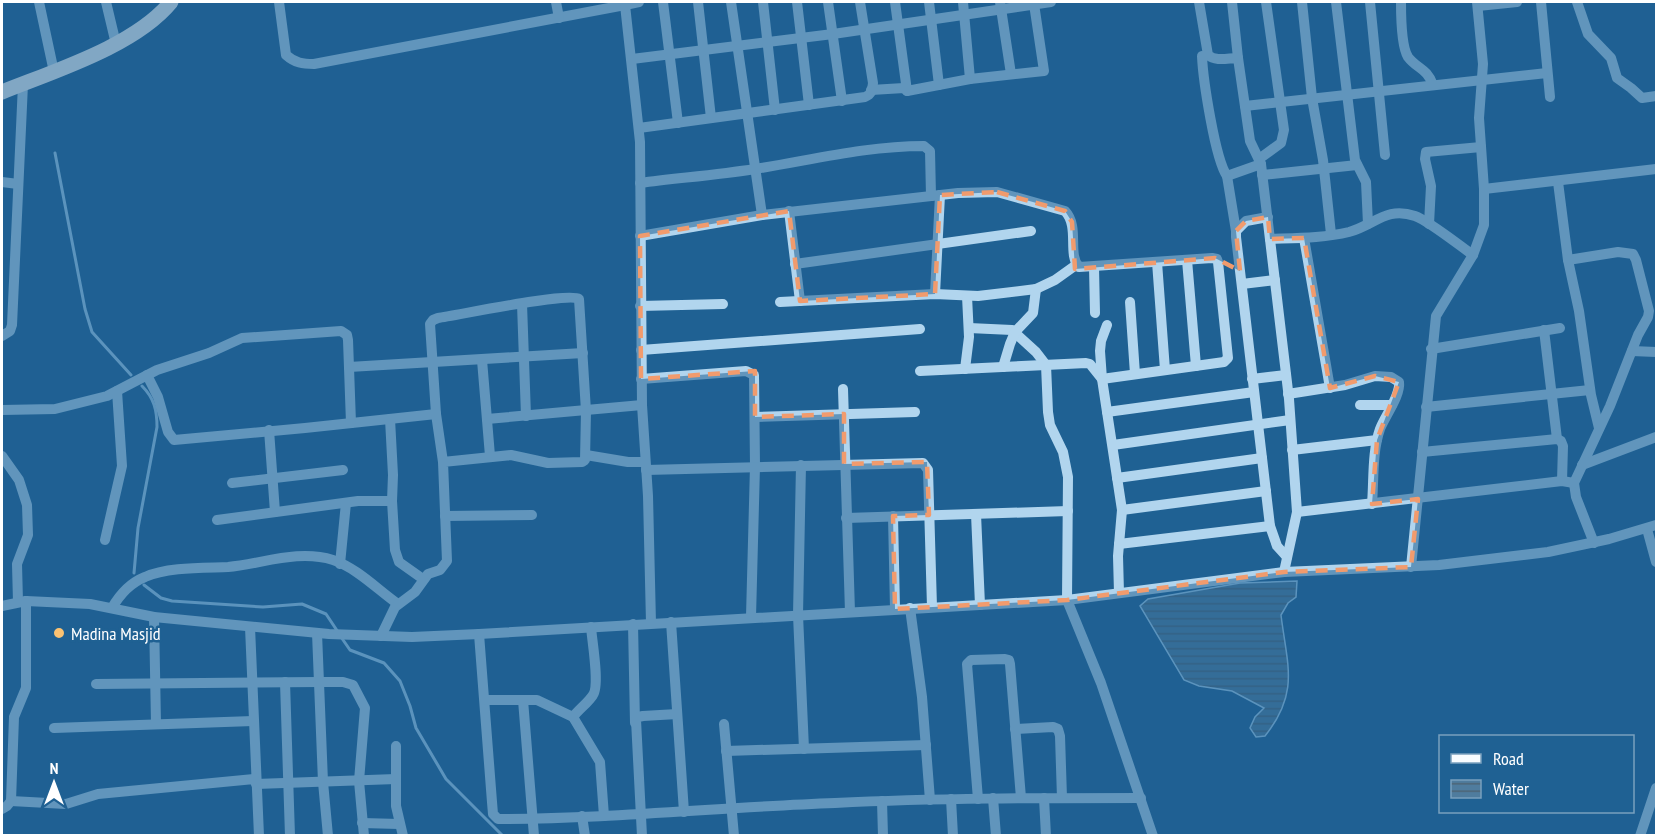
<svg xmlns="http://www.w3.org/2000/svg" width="1658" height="837" viewBox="0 0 1658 837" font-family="'PT Sans Narrow',sans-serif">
	<defs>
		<pattern id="water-rules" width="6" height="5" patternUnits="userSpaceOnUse" patternTransform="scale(1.5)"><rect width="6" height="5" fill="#4f7c9e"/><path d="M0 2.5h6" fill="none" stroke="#4e6475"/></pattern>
	</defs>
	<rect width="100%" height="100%" fill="#1f6193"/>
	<path fill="url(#water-rules)" stroke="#a5d1ef" stroke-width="1.5" d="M1297 581 1296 597 1288 603 1281 615C1287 665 1300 692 1265 736L1256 737 1250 728 1255 717 1264 708 1232 691 1199 686 1184 680 1140 606 1148 599 1240 583Z"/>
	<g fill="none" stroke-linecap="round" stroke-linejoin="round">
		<g stroke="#a5d1ef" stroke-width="3">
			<polyline points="55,153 85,309 92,332 131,375"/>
			<path d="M134 573 138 528 157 427C157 410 154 398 142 386"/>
			<polyline points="144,585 161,598 172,601 263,607 302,604 326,614 338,632"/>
			<polyline points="341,637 350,650 384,663 400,681 410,706 416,728 446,779 503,836"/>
		</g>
		<g stroke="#b1d5ee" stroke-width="10">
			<polyline points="39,2 54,72"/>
			<polyline points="106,2 116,44"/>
			<path d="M279 2 286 55C295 63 303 64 314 64L625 5 640 142 642 405 648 496 651 623"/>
			<polyline points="556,2 559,18"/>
			<polyline points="625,2 625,5 639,2"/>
			<polyline points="663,2 678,123"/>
			<polyline points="698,2 711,118"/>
			<polyline points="731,2 762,215"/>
			<polyline points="763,2 775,110"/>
			<polyline points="797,2 809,105"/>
			<polyline points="828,2 842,101"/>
			<polyline points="895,2 907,91"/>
			<polyline points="929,2 939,85"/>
			<polyline points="963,2 970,79"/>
			<polyline points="1000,2 1011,74"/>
			<path d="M1199 2 1208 55C1216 62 1228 58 1238 58L1250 141 1261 164 1289 399 1297 512 1284 572"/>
			<polyline points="1232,2 1238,58"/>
			<polyline points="1302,2 1312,98 1323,160 1331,234"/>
			<polyline points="1336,2 1355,160 1366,182 1368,224"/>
			<polyline points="1370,2 1385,155"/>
			<path d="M1401 2C1401 15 1401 46 1408 57 1417 69 1427 68 1433 85"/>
			<polyline points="1541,2 1550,97"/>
			<polyline points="1577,2 1588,34 1611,58 1617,78 1631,88 1642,98 1656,96"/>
			<polyline points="1478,6 1517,2"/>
			<path d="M1202 56C1203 79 1215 159 1227 176L1236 231"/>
			<polyline points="632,59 833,34 1051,2"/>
			<polyline points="871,90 904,88 907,91 970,79 1044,71 1034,4"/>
			<polyline points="1245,106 1547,73"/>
			<path d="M639 128 865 97C872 94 872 90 873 83L860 2"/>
			<polyline points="1259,159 1281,143 1284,130 1266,2"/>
			<polyline points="1262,175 1357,165"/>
			<polyline points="1227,176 1261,164"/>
			<polyline points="2,182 18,184"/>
			<polyline points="1558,182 1568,260 1579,311 1591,395 1599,428"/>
			<path d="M640 183C678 178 717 175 755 169 812 160 866 146 924 146L930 151 931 196"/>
			<polyline points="1484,189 1656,169"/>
			<polyline points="789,211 800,301"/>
			<polyline points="1268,217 1246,221 1236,231 1236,237 1270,526 1277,546 1287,557"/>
			<polyline points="1429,224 1431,186 1425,159 1426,152 1481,147"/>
			<path d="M640 236 762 215 958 193 997 192 1065 211C1080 227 1067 254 1079 267L1212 258 1217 259 1218 262 1228 358 1224 362 1102 379 1090 364 1086 363 920 371"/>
			<polyline points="1304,238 1330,388"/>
			<path d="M1270 239C1296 238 1324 238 1349 232 1375 225 1386 206 1415 216 1429 221 1460 246 1473 255"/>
			<polyline points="1187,260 1196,366"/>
			<polyline points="1568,260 1618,252 1633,254 1636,260 1649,311 1648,317 1638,335 1610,406 1574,483 1576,497 1594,543"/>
			<polyline points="1157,262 1165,370"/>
			<polyline points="795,264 1031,231"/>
			<polyline points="1094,267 1095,313"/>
			<polyline points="1242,284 1275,280"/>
			<polyline points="935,294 940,195"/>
			<polyline points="780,302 935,294 978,296 1036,289 1055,280 1076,265"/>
			<polyline points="1130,302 1135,374"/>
			<polyline points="522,304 526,416"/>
			<polyline points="640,306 723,304"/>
			<polyline points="1107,325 1101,341 1100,351 1102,379 1122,510 1118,556 1119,593"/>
			<polyline points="969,328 1012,330 1036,352 1046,365 1048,412 1050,425 1063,452 1068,477 1067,600 1101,683 1153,836"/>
			<polyline points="1544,330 1557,439"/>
			<polyline points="2,336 10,331 12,325 23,84"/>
			<polyline points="1431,349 1560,328"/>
			<polyline points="641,350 920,329"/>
			<polyline points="1632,351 1656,352"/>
			<polyline points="482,360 490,456"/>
			<polyline points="349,367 583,353"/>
			<polyline points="1003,367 1010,344 1015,332 1033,313 1036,289"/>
			<polyline points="965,369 969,337 967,296"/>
			<polyline points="147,375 158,397 168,432 174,440 305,428 436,414"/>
			<polyline points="641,379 746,371 754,375 755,466 751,617"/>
			<polyline points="1252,379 1286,375"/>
			<polyline points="843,389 850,612"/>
			<path d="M1288 394 1345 385 1375 376 1391 377 1399 382C1401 395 1385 416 1380 429 1372 452 1374 479 1372 504"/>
			<polyline points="1360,405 1392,405"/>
			<polyline points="1426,407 1590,390"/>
			<polyline points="2,410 55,409 107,396 157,370 209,353 242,338 341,331 347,335 348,340 351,423"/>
			<polyline points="1107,412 1254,392"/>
			<polyline points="755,417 915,412"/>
			<polyline points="390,419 393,475 392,501 395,550 399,562 423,579"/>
			<polyline points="487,419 642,405"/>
			<polyline points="269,430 275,512"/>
			<polyline points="1113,445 1290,420"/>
			<polyline points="1292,450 1377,440"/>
			<polyline points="1422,452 1557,439 1561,441 1563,446 1562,481"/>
			<polyline points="586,455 628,462 645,462"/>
			<polyline points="2,456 19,480 27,505 28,535 17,564 18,602"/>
			<polyline points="801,465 798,615 804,749"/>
			<polyline points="1582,465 1656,437"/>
			<polyline points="646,470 923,463 928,470 932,607"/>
			<polyline points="1117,478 1262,458"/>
			<polyline points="232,483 343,470"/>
			<polyline points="1122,510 1266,491"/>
			<polyline points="1297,512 1562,481 1574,483"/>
			<polyline points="976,514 980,605"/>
			<polyline points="445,516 532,515"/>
			<polyline points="893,516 895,609"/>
			<polyline points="846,518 1068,511"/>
			<polyline points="217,520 358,501 392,501"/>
			<polyline points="1647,529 1656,562"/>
			<polyline points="105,540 122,466 117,391"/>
			<polyline points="1119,544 1270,526"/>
			<polyline points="340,564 346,503"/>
			<polyline points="1411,567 1436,316 1473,255 1484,225 1484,189 1479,118 1483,64 1477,2"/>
			<polyline points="2,606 26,601 90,604 154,617 329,634 412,637 479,634 1067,600 1284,572 1439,565 1548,552 1609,539 1656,525"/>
			<path d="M112 608C120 594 130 583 145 577 167 567 203 568 228 567 262 564 298 549 333 560 357 568 378 590 398 604"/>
			<polyline points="910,608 922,697 930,800"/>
			<polyline points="154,617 156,724"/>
			<polyline points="671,622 684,812"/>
			<polyline points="633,624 635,723"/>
			<polyline points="250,627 259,836"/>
			<polyline points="317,633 323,782 328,836"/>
			<path d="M479 634 492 802 493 814 498 819C611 819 723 807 835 803 937 798 1039 798 1141 798"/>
			<path d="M381 636 395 607 415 592 428 574 440 570 447 561 443 462 436 414 430 324 433 320 438 318C459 315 568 292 579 299L586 411 585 460 582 462 548 463 511 455 443 462"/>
			<polyline points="285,682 290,836"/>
			<polyline points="96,684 319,682 343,682 353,685 365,708 359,781 364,836"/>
			<polyline points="485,700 537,700 573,717 600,762 604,816"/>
			<polyline points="523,700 534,836"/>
			<path d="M573 717C579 709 588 703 593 695 600 685 592 641 591 627"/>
			<polyline points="724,724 734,836"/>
			<polyline points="54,728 253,721"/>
			<polyline points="1015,729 1053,727 1058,729 1060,736 1062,798"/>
			<polyline points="396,746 396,806 403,836"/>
			<polyline points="726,751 926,745"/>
			<polyline points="993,798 996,836"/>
			<polyline points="1044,798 1046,836"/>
			<polyline points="951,799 953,836"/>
			<polyline points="978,799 967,664 971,660 1005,659 1009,660 1010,664 1021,798"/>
			<polyline points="11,801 66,804 98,794 254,779 256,784 396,779"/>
			<polyline points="882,801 883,836"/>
			<polyline points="2,809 7,806 11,801 14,717 26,688 26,601"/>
			<polyline points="582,816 585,836"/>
			<polyline points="362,823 399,824"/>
			<polyline points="642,836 636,720 638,717 643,716 677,714"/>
			<polyline points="1640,836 1656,788"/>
		</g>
		<path stroke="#f8fcff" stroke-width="15" d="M2 92C54 71 135 46 171 2"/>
	</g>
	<path d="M0 0H1658V837H0ZM997 192 1065 211 1072 222 1075 269 1215 258 1240 271 1236 231 1246 221 1268 217 1270 239 1304 238 1330 388 1375 376 1399 382 1377 440 1372 504 1418 499 1411 567 1284 572 1067 600 895 609 893 516 929 515 927 462 844 464V414L755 417V371L641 379 640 236 789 211 800 301 935 294 940 195Z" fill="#1f6193" fill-opacity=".55" fill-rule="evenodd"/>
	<path fill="none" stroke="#f19b6d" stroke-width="4.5" stroke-dasharray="12 8" stroke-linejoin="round" d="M997 192 1065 211 1072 222 1075 269 1215 258 1240 271 1236 231 1246 221 1268 217 1270 239 1304 238 1330 388 1375 376 1399 382 1377 440 1372 504 1418 499 1411 567 1284 572 1067 600 895 609 893 516 929 515 927 462 844 464V414L755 417V371L641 379 640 236 789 211 800 301 935 294 940 195Z"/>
	<circle fill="#fbc272" stroke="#1f6193" stroke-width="2" cx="59" cy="633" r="6"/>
	<g text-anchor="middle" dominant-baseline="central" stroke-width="5" stroke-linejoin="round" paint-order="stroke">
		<g font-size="18" fill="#fff" stroke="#1f6193" text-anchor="start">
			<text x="71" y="633">Madina Masjid</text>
		</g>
	</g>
	<rect width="1658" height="837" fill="none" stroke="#ffffff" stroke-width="6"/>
	<rect x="1439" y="735" width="195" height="78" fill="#1f6193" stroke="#79a0be" stroke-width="1.5"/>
	<rect x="1451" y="754" width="30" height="9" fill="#f8fcff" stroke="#79a0be" stroke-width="1.5"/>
	<text x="1493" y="765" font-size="18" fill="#ffffff">Road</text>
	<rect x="1451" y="780" width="30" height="18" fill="url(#water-rules)" stroke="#79a0be" stroke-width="1.5"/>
	<text x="1493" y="795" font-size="18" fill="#ffffff">Water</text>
	<g transform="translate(54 783)" stroke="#1f6193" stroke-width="4.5" paint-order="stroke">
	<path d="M0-4.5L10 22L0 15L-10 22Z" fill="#ffffff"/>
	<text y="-9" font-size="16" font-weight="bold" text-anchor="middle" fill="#ffffff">N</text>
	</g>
</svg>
